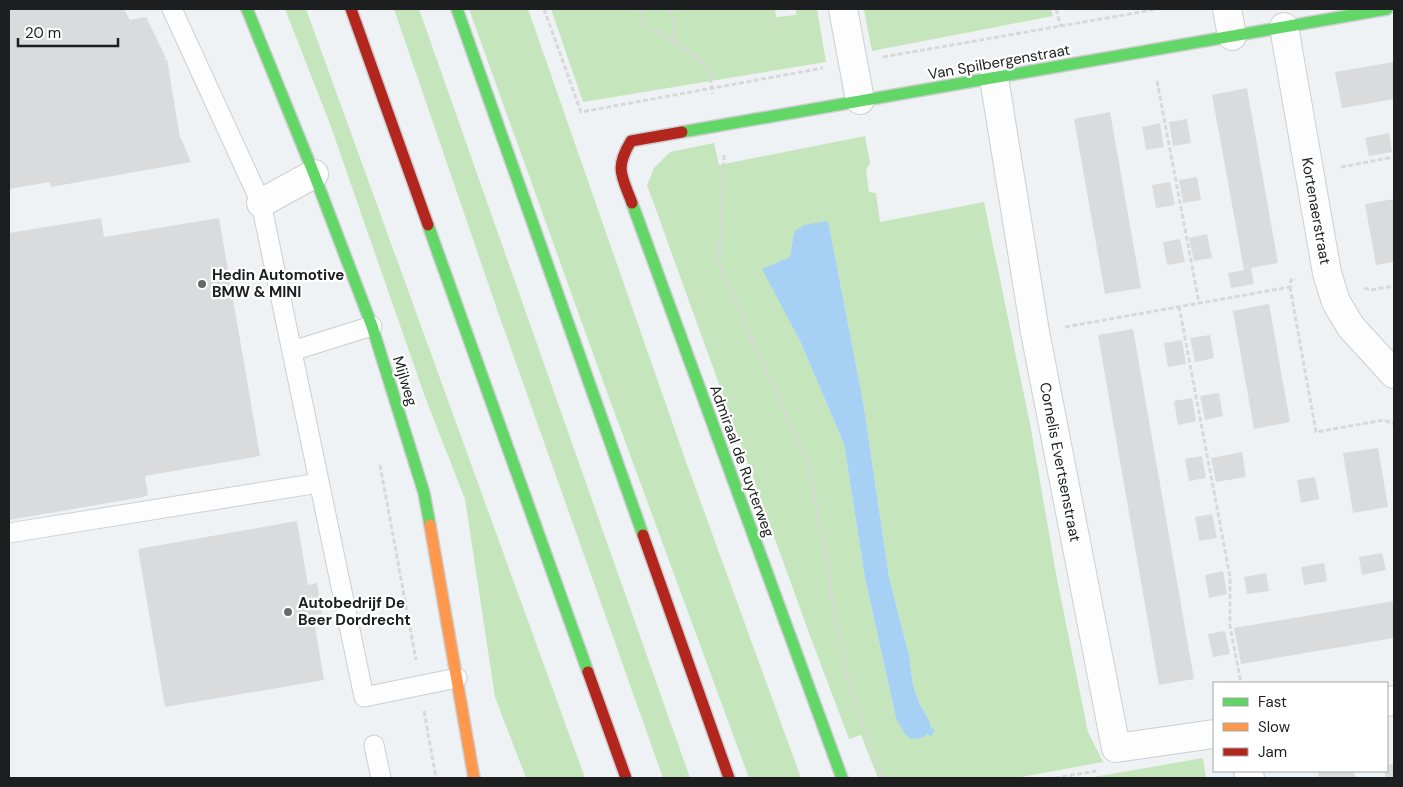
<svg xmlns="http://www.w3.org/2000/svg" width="1403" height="787" viewBox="0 0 1403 787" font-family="'DM Sans',sans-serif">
	<rect width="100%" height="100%" fill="#eff2f4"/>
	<g fill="#c5e5bd" fill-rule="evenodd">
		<polygon points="285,9 306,9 585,778 526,778 495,697 465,499 425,397 330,124"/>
		<polygon points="394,9 419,9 690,778 663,778 499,315"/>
		<polygon points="469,9 528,9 685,459 801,778 749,778 604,384"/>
		<polygon points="551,9 775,9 776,17 796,15 796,9 817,9 826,62 583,102"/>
		<polygon points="871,9 1051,9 1053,16 872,51 864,10"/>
		<path d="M865 136 870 163 866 170 869 192 876 193 880 222 984 202 1030 424 1057 579 1088 732 1103 762 1016 778H878L861 735 849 739 809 633 647 185 654 168 670 152 714 143 719 165ZM828 222 863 401 889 577 909 655 913 685 920 705 930 722V727L896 718 865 578 844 444 800 341 763 269 790 257 794 232Z"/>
		<polygon points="1203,758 1206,778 1088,778"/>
	</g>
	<polygon fill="#a6d1f4" points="828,221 863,401 889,577 909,655 913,685 920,705 930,722 930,727 935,730 931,736 927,734 922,738 911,739 905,734 896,718 865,578 844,444 800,341 762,269 790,257 794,232 804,225"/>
	<g fill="#d9dbdd">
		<polygon points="9,9 124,9 130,20 146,17 166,58 163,59 164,60 167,59 180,138 181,138 191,162 51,187 50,182 9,189"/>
		<polygon points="1394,62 1394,99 1342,108 1335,72"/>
		<polygon points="1247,88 1278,263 1251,268 1254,284 1231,288 1228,273 1244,270 1212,95"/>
		<polygon points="1110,112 1141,288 1105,294 1074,119"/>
		<polygon points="1187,119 1191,143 1173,146 1169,122"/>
		<polygon points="1160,123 1164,147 1146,150 1142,127"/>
		<polygon points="1389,133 1392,152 1369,156 1365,138"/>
		<polygon points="1197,177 1201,200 1183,203 1179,180"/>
		<polygon points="1170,182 1175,205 1156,208 1152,185"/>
		<polygon points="1394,199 1394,262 1376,265 1365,204"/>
		<polygon points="101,218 104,237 219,218 260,456 145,476 148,495 143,497 9,520 9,233"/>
		<polygon points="1207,234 1212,258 1194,261 1189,238"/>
		<polygon points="1180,239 1185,262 1167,265 1163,242"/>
		<polygon points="1269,304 1290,422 1254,429 1233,311"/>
		<polygon points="1133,329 1194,679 1159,685 1098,335"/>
		<polygon points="1210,335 1214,358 1195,362 1190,338"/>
		<polygon points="1182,340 1186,364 1168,367 1164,343"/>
		<polygon points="1219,393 1223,416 1205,420 1200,396"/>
		<polygon points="1192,398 1196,421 1178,425 1174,401"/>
		<polygon points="1378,448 1388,507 1353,513 1343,453"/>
		<polygon points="1242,452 1246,477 1216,482 1211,458"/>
		<polygon points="1202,456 1206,478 1189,481 1185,459"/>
		<polygon points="1315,477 1319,499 1301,503 1297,480"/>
		<polygon points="1212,514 1217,538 1199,541 1195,517"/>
		<polygon points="297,521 308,585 317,583 322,614 313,615 324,680 165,707 138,549"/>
		<polygon points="1382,553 1386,570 1362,575 1359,557"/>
		<polygon points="1324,563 1327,581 1304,585 1301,567"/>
		<polygon points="1223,571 1227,594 1209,598 1205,575"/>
		<polygon points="1266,573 1269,591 1247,594 1244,577"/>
		<polygon points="1394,601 1394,638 1241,664 1234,628"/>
		<polygon points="1225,631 1230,654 1213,657 1208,634"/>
		<polygon points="1394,764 1394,778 1386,778 1384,771 1387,771 1387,765"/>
		<polygon points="1318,771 1354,771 1355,778 1319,778"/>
	</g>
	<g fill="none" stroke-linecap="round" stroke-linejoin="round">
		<g stroke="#ccced0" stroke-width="21">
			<g id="lane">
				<polyline points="172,9 261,203 364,697 457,678"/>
				<polyline points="292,351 372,326"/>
				<polyline points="9,533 319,483"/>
				<polyline points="374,745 381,778"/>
			</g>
		</g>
		<g stroke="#ccced0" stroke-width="30">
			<g id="street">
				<polyline points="843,9 860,100"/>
				<polyline points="1227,9 1232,36"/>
				<polyline points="1284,27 1327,273 1336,302 1351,327 1394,374"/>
				<polyline points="994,78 1035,332 1116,748 1214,734"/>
				<polyline points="261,203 314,174"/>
				<polyline points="1387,702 1394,700"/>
				<polyline points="1248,771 1250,778"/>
			</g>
		</g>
		<g stroke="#ccced0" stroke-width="14">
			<g id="fast">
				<polyline points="247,9 314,174 372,326 424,493 430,525"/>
				<polyline points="457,9 643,535"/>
				<path d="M682 132C917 90 1152 51 1387 9"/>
				<polyline points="632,203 842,778"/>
				<polyline points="428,225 588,672"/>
			</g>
		</g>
		<g stroke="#ccced0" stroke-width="14">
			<polyline id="slow" points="430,525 474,778"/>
		</g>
		<g stroke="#ccced0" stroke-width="14">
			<g id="jam">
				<polyline points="351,9 428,225"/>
				<path d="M632 203C622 176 614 169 631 141L682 132"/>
				<polyline points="643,535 729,778"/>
				<polyline points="588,672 626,778"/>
			</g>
		</g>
		<g stroke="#d8d8d9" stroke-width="3" stroke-dasharray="5 2.5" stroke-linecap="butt">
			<polyline points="544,9 581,112 823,68"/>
			<polyline points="640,9 642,23 675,42 708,66 713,94"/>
			<polyline points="671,9 675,42"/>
			<polyline points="1056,9 1061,27"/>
			<polyline points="883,57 1158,9"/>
			<polyline points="1157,81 1199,303"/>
			<polyline points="724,155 719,264 809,467 828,564 831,591 850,688 883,778"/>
			<polyline points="1341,167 1394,157"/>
			<polyline points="1290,287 1316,432 1384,420 1394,424"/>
			<polyline points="1364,288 1371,290 1394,286"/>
			<polyline points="1179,306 1230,577 1230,626 1241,683"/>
			<polyline points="1065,327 1290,287 1291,280 1296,279"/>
			<polyline points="380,465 416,660"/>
			<polyline points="424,711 436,778"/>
			<polyline points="1055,778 1096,771"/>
		</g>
		<use href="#lane" stroke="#fdfdfd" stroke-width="19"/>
		<use href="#street" stroke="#fdfdfd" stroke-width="28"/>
		<use href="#fast" stroke="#63d668" stroke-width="11"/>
		<use href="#slow" stroke="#ff974d" stroke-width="11"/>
		<use href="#jam" stroke="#b3261e" stroke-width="11"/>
	</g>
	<g fill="#66686a" stroke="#fff" stroke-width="2">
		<circle cx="202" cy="284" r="5"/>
		<circle cx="288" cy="612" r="5"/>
	</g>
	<g text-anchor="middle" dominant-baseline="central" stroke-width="4.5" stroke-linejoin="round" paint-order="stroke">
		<g font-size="15" fill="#1c1e1f" stroke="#fff">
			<text transform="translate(999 62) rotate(-10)">Van Spilbergenstraat</text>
			<text transform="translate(1316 211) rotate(80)">Kortenaerstraat</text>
			<text transform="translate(405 381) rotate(73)">Mijlweg</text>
			<text transform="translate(742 461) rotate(70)">Admiraal de Ruyterweg</text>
			<text transform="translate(1060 462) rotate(79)">Cornelis Evertsenstraat</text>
		</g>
		<g font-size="15" font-weight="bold" fill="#1c1e1f" stroke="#fff" text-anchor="start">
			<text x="212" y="275">Hedin Automotive<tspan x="212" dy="17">BMW &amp; MINI</tspan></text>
			<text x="298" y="603">Autobedrijf De<tspan x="298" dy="17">Beer Dordrecht</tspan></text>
		</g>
	</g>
	<rect width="1403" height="787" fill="none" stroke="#1c1e1f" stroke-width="20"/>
	<rect x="1213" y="682" width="175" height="90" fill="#ffffff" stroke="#a4a5a5"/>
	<rect x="1223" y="698" width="25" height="8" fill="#63d668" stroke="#a4a5a5"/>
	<text x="1258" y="707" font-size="15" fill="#1c1e1f">Fast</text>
	<rect x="1223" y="723" width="25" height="8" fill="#ff974d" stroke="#a4a5a5"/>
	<text x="1258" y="732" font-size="15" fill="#1c1e1f">Slow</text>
	<rect x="1223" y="748" width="25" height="8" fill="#b3261e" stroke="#a4a5a5"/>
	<text x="1258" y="757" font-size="15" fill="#1c1e1f">Jam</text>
	<path d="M18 38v8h100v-8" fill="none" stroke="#1c1e1f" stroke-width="2.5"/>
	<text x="25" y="38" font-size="15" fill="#1c1e1f" stroke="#ffffff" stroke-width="4" paint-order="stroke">20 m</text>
</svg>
